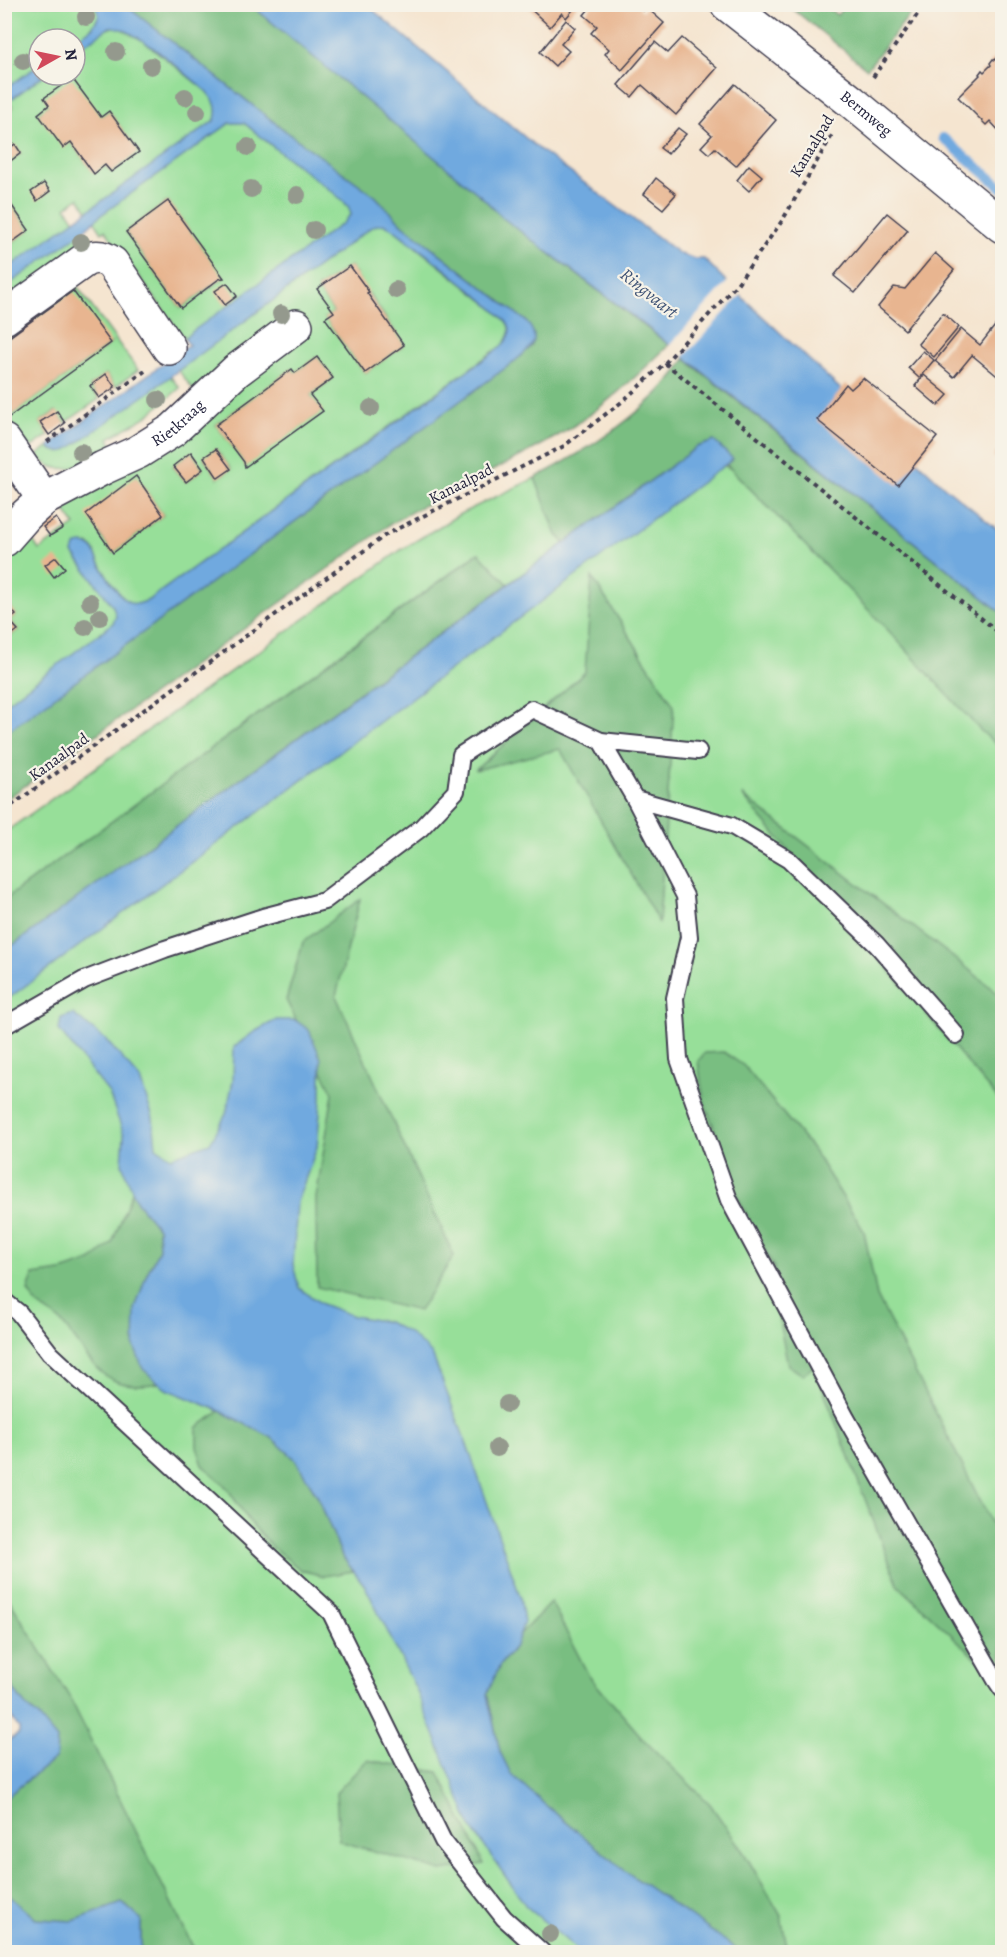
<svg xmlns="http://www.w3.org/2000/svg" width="1007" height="1957" viewBox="0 0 1007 1957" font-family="Alegreya,serif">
	<rect width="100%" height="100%" fill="#f7f3e8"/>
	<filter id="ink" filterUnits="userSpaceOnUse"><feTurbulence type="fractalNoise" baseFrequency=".0167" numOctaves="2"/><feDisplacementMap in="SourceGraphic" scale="12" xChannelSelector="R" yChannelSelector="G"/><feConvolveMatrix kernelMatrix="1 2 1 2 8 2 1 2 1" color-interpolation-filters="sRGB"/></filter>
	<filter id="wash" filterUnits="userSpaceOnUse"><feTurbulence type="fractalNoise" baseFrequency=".008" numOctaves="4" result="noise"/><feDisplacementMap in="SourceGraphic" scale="24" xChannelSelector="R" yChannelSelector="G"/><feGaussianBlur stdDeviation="1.35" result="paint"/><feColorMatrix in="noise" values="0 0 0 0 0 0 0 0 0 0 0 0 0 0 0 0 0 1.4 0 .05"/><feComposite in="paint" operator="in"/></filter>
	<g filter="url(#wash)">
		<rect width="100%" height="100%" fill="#f5e5d0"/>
		<g fill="#97df99" stroke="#5c806a" stroke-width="1.5" fill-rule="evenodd">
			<path d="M93 4 96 7 99 16C86 44 65 39 39 39V65L5 89V5Z"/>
			<path d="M116 26 142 40 206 91 216 103 218 109 215 120 88 211 79 198 66 207 75 221 5 270V248L29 230 11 205 5 207 4 156 9 162 21 153 15 145 5 152V115L13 108 8 101 44 75H75V51L104 30ZM49 105 101 117 109 111 138 152 111 172 105 165 94 173 71 142 38 114Z"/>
			<path d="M230 123H244L277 150 334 193 348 206 351 214 343 223 184 338 105 230 102 232 94 220ZM168 201 223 278 181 308 126 232Z"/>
			<path d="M383 224 393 229 491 307 507 322 510 331 505 343 147 601C140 603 136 606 129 602 117 595 98 563 94 549L88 544 73 553 113 606 116 616 113 623 87 643 5 704V640L18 630 9 620 16 615 5 599V560L28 533 39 550 75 525 60 504 195 392 178 370 373 226ZM350 266 404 345 365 373 325 318 334 312 317 289ZM317 357 333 378 310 395 322 411 245 466 244 462 216 425 292 369 295 373ZM216 449 231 469 218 478 204 458ZM191 452 203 469 186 482 173 466ZM136 477 163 515 113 553 99 534Z"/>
			<polygon points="82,232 86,237 85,246 5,304 5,287"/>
			<polygon points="76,285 138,370 115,387 106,374 90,386 99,399 65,423 56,411 40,422 49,435 30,448 8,418 111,343 5,341 4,337"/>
			<path d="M170 376 180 388 146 417 109 438 114 450 72 468C57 470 46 467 37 455L49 446 52 450 103 424Z"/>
			<polygon points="712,461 882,531 1002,630 1002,1952 24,1952 5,1938 5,1764 41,1741 4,1690 4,985"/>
			<polygon points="535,478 557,535 565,543 508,584 478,553 5,900 4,833 401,550 460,514"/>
		</g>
		<g fill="#79be81" stroke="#4e705e" stroke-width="1.5">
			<path d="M125 5H251L482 197 503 218 669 345C635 378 600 411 559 435 504 468 444 491 389 525L5 800 4 733 515 361 532 346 526 321 403 225 375 196 288 133Z"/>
			<polygon points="788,5 824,5 837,15 846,5 917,5 867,69"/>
			<path d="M685 359 1002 613V749L981 731 885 627 726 464 732 460 714 441 697 447 565 543 557 535 535 478C585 452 656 408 685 359Z"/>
			<polygon points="479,553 508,584 5,951 4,900"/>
			<polygon points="592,577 674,706 659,923 560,749 475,770 585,672"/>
			<polygon points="742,795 971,971 1002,997 1002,1104"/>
			<polygon points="360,899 336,996 454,1256 419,1311 317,1287 316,1198 333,1093 286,1000 303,942"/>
			<polygon points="724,1052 744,1066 814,1151 864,1231 877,1296 1002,1544 1002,1682 898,1585 814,1366 803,1375 788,1365 780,1327 774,1268 736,1194 720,1143 704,1102 698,1061 705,1053"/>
			<path d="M133 1190 137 1202 158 1228 159 1249 146 1276 143 1368 159 1383C98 1394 94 1360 61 1322 55 1315 46 1312 39 1306 35 1302 31 1296 28 1291L33 1275 61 1271 91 1261 112 1243Z"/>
			<polygon points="220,1411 271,1437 295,1459 318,1497 342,1556 354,1571 324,1576 301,1570 271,1546 249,1521 227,1488 203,1465 197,1447 197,1428"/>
			<polygon points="5,1593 70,1698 193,1947 200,1952 141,1952 141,1919 122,1903 73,1921 36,1919 5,1892 5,1798 56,1758 39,1717 25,1705 5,1678"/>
			<polygon points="551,1602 589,1676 646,1742 710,1804 746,1856 781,1916 786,1941 786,1952 741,1952 624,1870 543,1803 511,1775 500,1752 487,1693 500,1665 516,1645 519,1635"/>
			<polygon points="367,1760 438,1772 484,1864 442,1871 339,1841 336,1793"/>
		</g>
		<g fill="#70a9df" stroke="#49668d" stroke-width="1.5">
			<path d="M93 5H125L288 133 375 196 403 225 526 321C543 341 531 347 515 361L5 733V704L87 643 113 623 116 616 113 606 73 553 75 546C83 543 87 543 94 550 98 563 117 595 129 602 136 606 140 603 147 601L501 347C506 341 512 334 509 326 505 313 411 243 393 229L383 224 373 226 148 393 66 451 59 452 52 450 49 446 189 345 184 338 193 331 343 223 351 214 348 206 334 193 277 150 244 123H230L101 215 81 233 5 287V270L215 120C218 106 215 101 206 91 188 76 131 24 110 27L75 51V40L92 28 99 16 96 7Z"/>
			<polygon points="251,5 367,5 539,149 680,254 695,259 704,259 741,296 945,487 1002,533 1002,613 647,327 503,218 482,197"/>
			<polygon points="39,65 39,75 44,75 5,104 5,89"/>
			<polygon points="714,441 733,459 5,1001 5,951 697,447"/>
			<polygon points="73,1014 106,1040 140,1079 153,1118 156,1147 171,1157 210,1143 226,1114 233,1081 234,1047 254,1032 276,1020 295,1020 309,1030 321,1059 321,1100 317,1147 297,1202 293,1265 299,1288 322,1304 353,1316 388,1322 409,1333 432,1354 467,1445 520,1596 524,1622 516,1645 500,1665 487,1694 500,1752 511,1774 543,1803 624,1870 741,1952 580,1952 526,1906 471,1827 416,1689 365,1586 342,1556 318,1497 295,1459 271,1437 220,1411 166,1389 143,1369 134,1346 135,1309 146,1276 159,1249 158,1228 137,1202 129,1183 122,1164 124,1135 109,1093 59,1030 61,1018"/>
			<polygon points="5,1678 25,1705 39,1717 57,1739 56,1758 5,1798 5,1743 19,1734 19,1728 5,1709"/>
			<polygon points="5,1892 36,1919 73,1921 122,1903 141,1919 141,1952 5,1952"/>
		</g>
		<polygon fill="#f5e5d0" points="729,280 742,294 681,360 667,348"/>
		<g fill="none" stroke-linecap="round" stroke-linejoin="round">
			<polyline stroke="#70a9df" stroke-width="10" points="943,138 1002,188"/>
		</g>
		<g id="blocks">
			<g fill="#e8b590">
				<polygon points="525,4 578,4 566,18 562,13 550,27"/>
				<polygon points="593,4 639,4 641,6 639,8 643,11 646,7 664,23 622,70 605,54 609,49 591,33 597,26 584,15"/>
				<polygon points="566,20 575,28 561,44 569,51 555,66 540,52"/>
				<polygon points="682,38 717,68 676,115 642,85 632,97 618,85 655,42 668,53"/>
				<polygon points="1002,53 1002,134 990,121 986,125 958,97 980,75 979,74 982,70 984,72 991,65 990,63 993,59 995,60"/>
				<polygon points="72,78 101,117 109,111 139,152 111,172 105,165 94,174 71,142 63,148 38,114 49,105 44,98"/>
				<polygon points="735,84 776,120 736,166 715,148 709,154 701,147 712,135 700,124"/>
				<polygon points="678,128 686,134 668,154 660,148"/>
				<polygon points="15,144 21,153 9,162 5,152"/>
				<polygon points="749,165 762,176 749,191 737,180"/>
				<polygon points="656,178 676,194 663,209 644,194"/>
				<polygon points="44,183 50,191 37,201 31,192"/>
				<polygon points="168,201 224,278 219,279 181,308 126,232"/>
				<polygon points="10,203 29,230 4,248 4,207"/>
				<polygon points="887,213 908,230 855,293 834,276"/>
				<polygon points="935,253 954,270 905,330 878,307 894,287 905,289"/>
				<polygon points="350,266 369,292 367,293 404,345 365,373 325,318 334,312 317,289"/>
				<polygon points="227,283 237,296 225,305 215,291"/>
				<polygon points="73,291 111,343 8,418 4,412 4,341"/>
				<polygon points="943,313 959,327 934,357 918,344"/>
				<polygon points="1002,317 1002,380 972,355 954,377 935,361 961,329 980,345"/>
				<polygon points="923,351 934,360 919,378 908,368"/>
				<polygon points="317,357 333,378 310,395 323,411 245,467 244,462 216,425 292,369 295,373"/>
				<polygon points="106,374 115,387 99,398 90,386"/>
				<polygon points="924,375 948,395 938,406 915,386"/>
				<polygon points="863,378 937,437 898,485 817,420 846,384 851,389"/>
				<polygon points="57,411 65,423 49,435 40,422"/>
				<polygon points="1002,445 1002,465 993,456"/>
				<polygon points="216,449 231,469 218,478 204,457"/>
				<polygon points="191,452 203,469 186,482 173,466"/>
				<polygon points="136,476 163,515 113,553 86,514"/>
				<polygon points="56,518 63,528 50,536 43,527"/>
				<polygon points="56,557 65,568 54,577 45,565"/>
				<polygon points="4,599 16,615 9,620 18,630 4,640"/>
			</g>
		</g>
	</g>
	<g filter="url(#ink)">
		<use href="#blocks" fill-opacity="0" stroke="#423f51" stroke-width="1.5"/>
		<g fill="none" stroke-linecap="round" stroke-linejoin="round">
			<g stroke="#423f51" stroke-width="20">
				<g id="lane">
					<polyline points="601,741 635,799 732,826 789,860 877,945 956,1035"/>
					<polyline points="635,799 685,896 689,937 675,998 679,1059 729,1200 846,1418 996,1680 1002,1689"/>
					<polyline points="4,1026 84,980 165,949 263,917 324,901 421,828 456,791 461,755 532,709 601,741 698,751"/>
					<polyline points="4,1301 19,1313 50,1353 331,1613 443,1841 504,1918 542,1952"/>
				</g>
			</g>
			<g stroke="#423f51" stroke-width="36">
				<g id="street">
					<path id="s1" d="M727 4 852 102 1002 226"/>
					<path d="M4 318 85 260C95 256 103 256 112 263L169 348"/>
					<polyline points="4,441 44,499"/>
					<path id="s2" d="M4 540 26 515 44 499 103 468 138 452 173 430 236 371 296 326"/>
				</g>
			</g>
			<g stroke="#423f51" stroke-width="4" stroke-dasharray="4.5 4.5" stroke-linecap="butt">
				<polyline points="873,77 919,12 927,4"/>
				<polyline points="665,363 1002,635"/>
				<polyline points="47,442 145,371"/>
				<polyline points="4,811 387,534 564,446 623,401 665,363 737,284 782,221 834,132"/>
			</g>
			<use href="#lane" stroke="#fff" stroke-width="16"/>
			<use href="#street" stroke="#fff" stroke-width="33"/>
		</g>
		<g fill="#94998d">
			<circle cx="86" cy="17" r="9"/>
			<circle cx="116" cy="52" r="9"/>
			<circle cx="23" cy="61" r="9"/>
			<circle cx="151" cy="66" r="9"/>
			<circle cx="185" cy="97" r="9"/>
			<circle cx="197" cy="112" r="9"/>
			<circle cx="248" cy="147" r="9"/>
			<circle cx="251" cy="189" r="9"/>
			<circle cx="297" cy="195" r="9"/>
			<circle cx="314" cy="230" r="9"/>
			<circle cx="81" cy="242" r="9"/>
			<circle cx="396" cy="290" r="9"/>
			<circle cx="281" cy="314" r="9"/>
			<circle cx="158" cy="400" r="9"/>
			<circle cx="371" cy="408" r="9"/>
			<circle cx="81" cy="452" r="9"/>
			<circle cx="90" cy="602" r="9"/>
			<circle cx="100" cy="617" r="9"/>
			<circle cx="85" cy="627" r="9"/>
			<circle cx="507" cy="1404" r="9"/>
			<circle cx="497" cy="1448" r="9"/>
			<circle cx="550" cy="1934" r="9"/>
		</g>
	</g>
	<g text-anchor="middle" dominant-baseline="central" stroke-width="4.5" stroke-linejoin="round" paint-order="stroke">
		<g font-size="16" fill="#22223b" stroke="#f7f3e8">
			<text stroke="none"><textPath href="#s1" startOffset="177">Bermweg</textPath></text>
			<text transform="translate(812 146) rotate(-59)">Kanaalpad</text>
			<text stroke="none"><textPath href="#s2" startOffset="212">Rietkraag</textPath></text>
			<text transform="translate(461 484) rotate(-27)">Kanaalpad</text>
			<text transform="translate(59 757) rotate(-36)">Kanaalpad</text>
		</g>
		<g font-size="18" font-style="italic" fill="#3d5174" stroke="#f7f3e8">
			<text transform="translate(649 293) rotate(39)">Ringvaart</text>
		</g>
	</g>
	<rect width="1007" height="1957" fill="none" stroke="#f7f3e8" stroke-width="24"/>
	<g transform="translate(57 57) rotate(81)"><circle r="28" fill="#f7f3e8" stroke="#a29fa3" stroke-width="1.5"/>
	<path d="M0-4.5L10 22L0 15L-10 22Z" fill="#d1495b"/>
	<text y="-9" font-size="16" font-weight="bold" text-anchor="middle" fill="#22223b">N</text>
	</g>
</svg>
